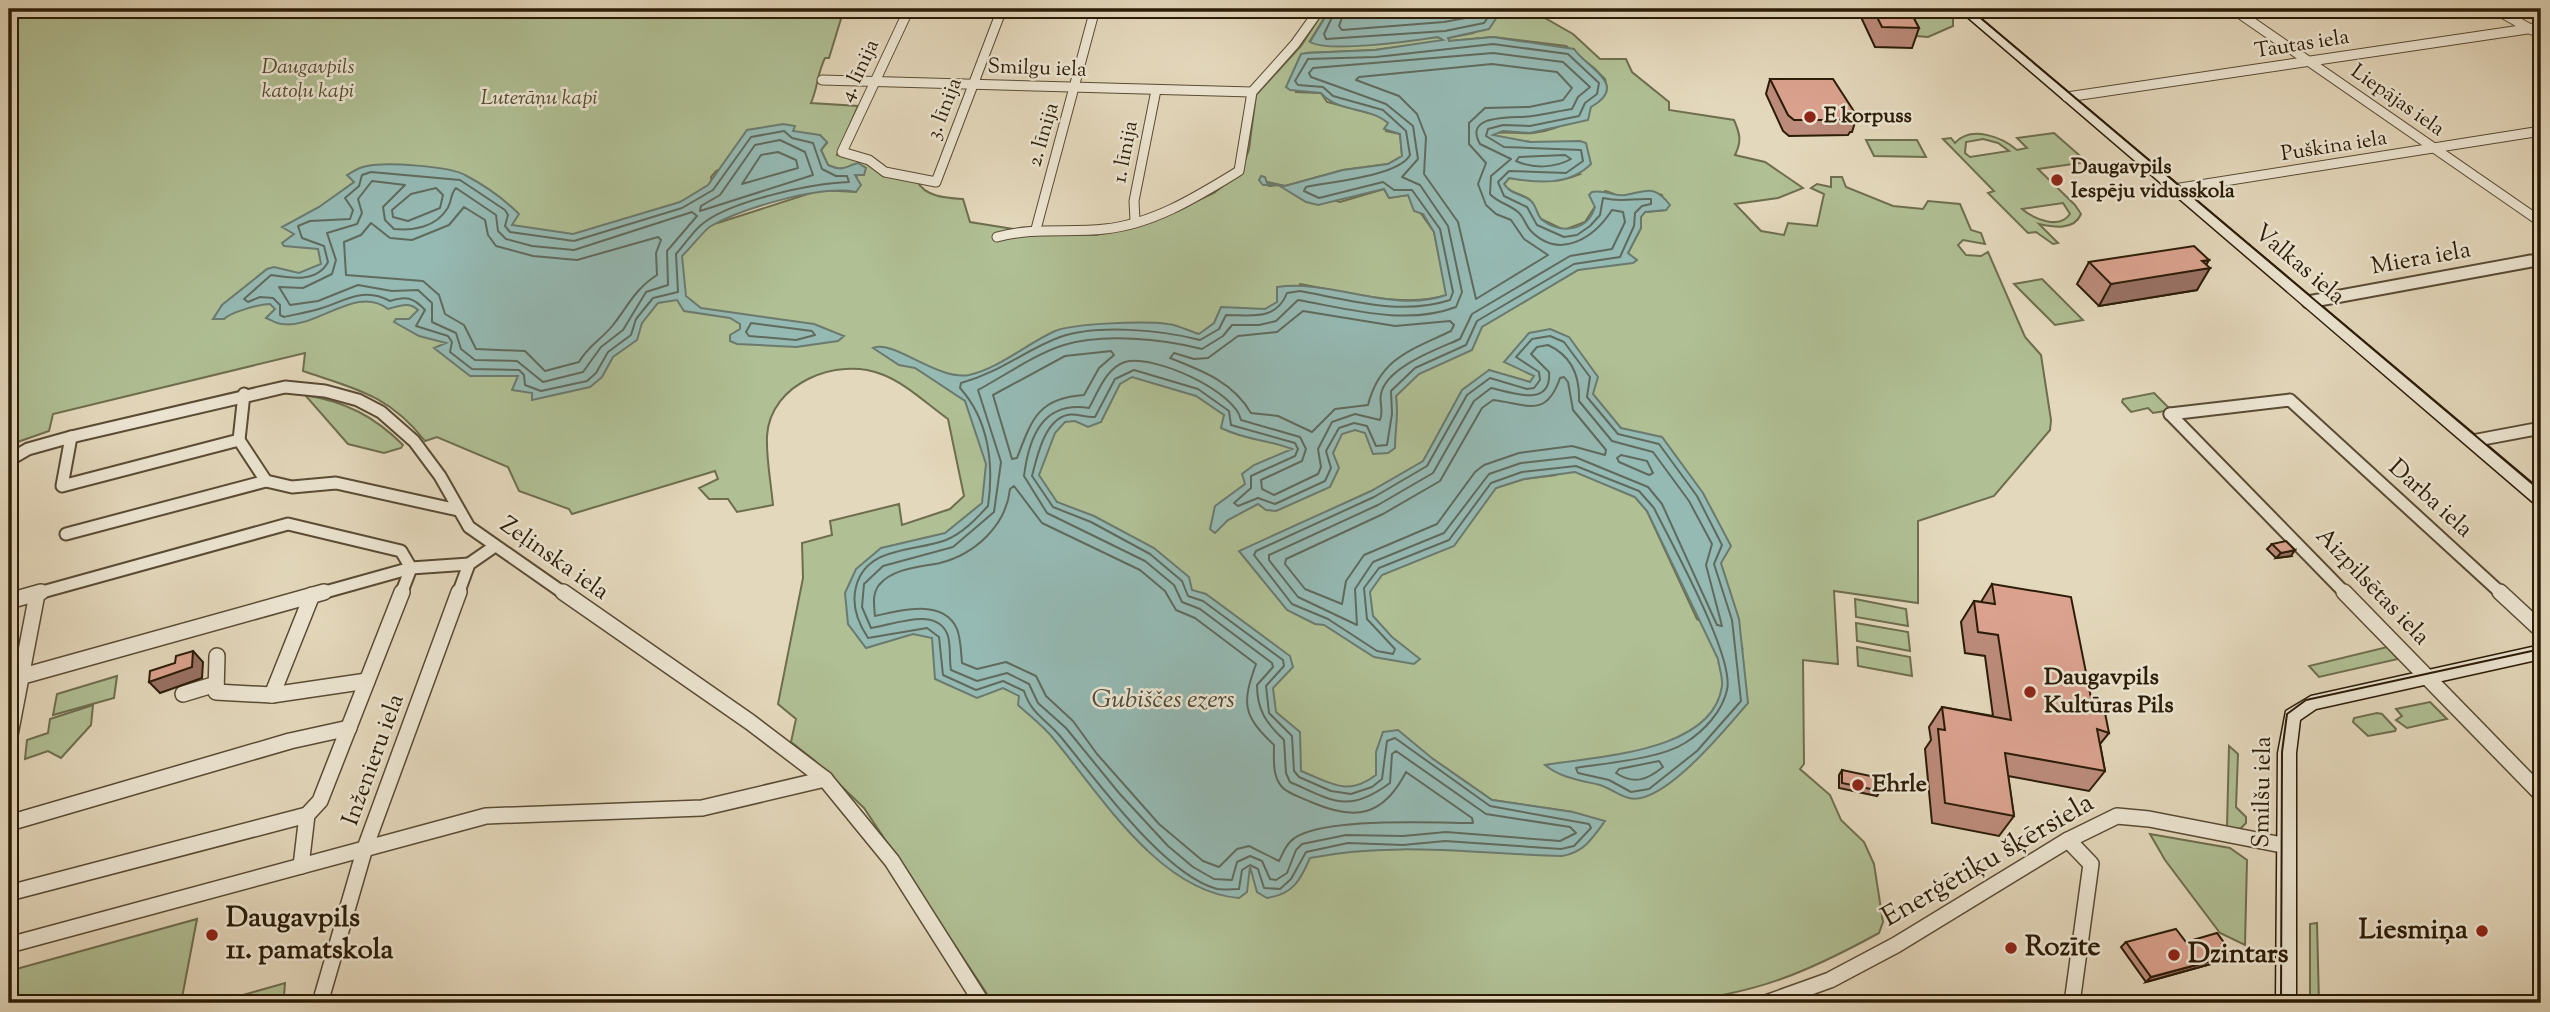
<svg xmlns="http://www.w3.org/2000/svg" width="2550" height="1012" viewBox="0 0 2550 1012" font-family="'Sorts Mill Goudy',serif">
	<rect width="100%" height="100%" fill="#e4d8bc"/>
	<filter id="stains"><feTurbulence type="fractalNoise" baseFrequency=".00286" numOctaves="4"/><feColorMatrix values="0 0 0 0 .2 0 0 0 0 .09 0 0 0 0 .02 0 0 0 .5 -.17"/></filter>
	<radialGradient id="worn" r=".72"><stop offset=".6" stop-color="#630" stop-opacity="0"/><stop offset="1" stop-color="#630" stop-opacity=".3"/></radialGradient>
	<g fill="#b0bf94" stroke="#6e6e4e" stroke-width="2" fill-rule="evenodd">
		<path d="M9 9H844L829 58H825C817 74 818 87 811 103L858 106 837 155 867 161 917 181C925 197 947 198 963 199L970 222 1039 233 1096 235 1166 215 1214 193 1241 172 1249 149 1256 95 1301 46 1325 9H1330L1310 41 1438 37 1444 41 1375 50 1306 53 1296 92 1321 93 1327 102 1380 116 1389 123 1386 131 1400 134 1402 156 1388 164 1343 170 1285 186 1259 180 1269 186 1278 185 1340 202 1384 189 1389 198 1408 195 1434 232 1447 295C1406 309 1342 291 1299 284L1481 327 1578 270 1628 253 1641 228V217L1645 212 1666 210 1662 195C1642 187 1639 196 1622 196 1617 196 1610 192 1605 191L1585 222 1564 230 1541 219C1536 212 1536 205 1529 199 1520 193 1510 194 1504 184L1509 178C1533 181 1558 184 1580 174L1530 142 1496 137 1493 133C1506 131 1519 134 1533 133 1562 130 1591 112 1607 88L1605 79 1594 68 1566 46 1493 37 1449 41 1448 38 1473 33 1497 17 1493 9H1529L1573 34 1600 59H1626L1632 72 1669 102V110L1734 120C1740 134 1742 141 1735 155L1765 162 1803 188 1778 198 1735 204 1761 231 1784 235 1788 223 1817 226 1824 194 1811 188 1817 184 1831 187V177H1842L1846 187 1893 206 1923 209 1928 201 1960 204 1971 230 1981 233 1985 244 1963 240 1958 245 1966 255 1981 256 1988 252 2025 337 2041 355 2051 420 2050 430 1994 496 1918 521V603L1834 591 1838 664 1803 660 1804 764 1800 769 1830 795 1841 820 1864 842 1874 864 1883 922 1879 933C1806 973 1753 996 1662 1003H1008L1000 999 993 1003 864 808 814 760 791 742 796 719 778 704 803 578 802 543 832 535 830 521 899 504 902 525 950 509 964 496 948 419C927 404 904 382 881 374 837 357 770 383 767 436 766 458 771 483 773 505L737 512 728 499H709L699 488 718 479 715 471 572 514 569 509 519 491 508 467 437 437 425 441C389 395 356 389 303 371L305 353 53 414 49 431 9 445ZM805 135H820L827 143 821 150 828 165 838 169 851 167 857 172 856 192 820 190 718 223 711 177 716 171ZM1556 346 1609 440 1743 649 1697 619 1647 511 1635 497 1559 464 1556 475 1524 479 1496 488 1489 370 1530 382ZM1425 757 1433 759 1492 800 1573 812 1345 789 1414 793Z"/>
		<polygon points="1891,9 1953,9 1953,26 1928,37 1916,36"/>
		<path d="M2054 133 2087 162 2038 169 2075 205 2081 214C2074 231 2053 227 2039 224L2058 243 2053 244 2036 232 2028 233 1988 193 1994 191 1943 139 1951 138 1955 143C1971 125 2002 137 2017 150L2027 148 2017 138ZM1983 139 1998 143 2009 151 1970 157 1965 153 1966 142ZM2063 203 2070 214C2059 230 2034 219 2022 209Z"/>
		<polygon points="1866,140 1917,140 1926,157 1874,156"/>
		<polygon points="2042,279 2083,320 2055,325 2014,284"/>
		<polygon points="2154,393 2171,410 2153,413 2148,408 2131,412 2122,402 2123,399"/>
		<path d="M305 395C346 402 374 416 403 445L401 448 384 453 348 444Z"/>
		<polygon points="1855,599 1906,609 1908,626 1856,617"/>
		<polygon points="1856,623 1908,632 1910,651 1857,641"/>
		<polygon points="1857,647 1910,657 1912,676 1858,666"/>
		<polygon points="2387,647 2398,659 2319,677 2309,666"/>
		<polygon points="117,676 114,698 53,715 57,694"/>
		<polygon points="2430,702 2447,719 2407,728 2396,720 2402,716 2396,709"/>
		<polygon points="93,705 91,725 61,758 48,751 25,759 27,740 48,733 50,719"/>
		<polygon points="2377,713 2382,714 2396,729 2395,731 2368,736 2353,722 2354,718"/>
		<polygon points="2229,746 2238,754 2236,807 2246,817 2246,823 2240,829 2227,827"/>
		<polygon points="2150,834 2230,848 2247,860 2245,945 2220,933 2165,860"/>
		<polygon points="197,919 181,1003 9,1003 9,971"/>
		<polygon points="2317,923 2319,1003 2310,1003 2310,924"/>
		<polygon points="285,983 284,996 258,1003 215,1003"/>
	</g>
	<g fill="#95b9b3" stroke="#6b7a6e" stroke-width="2">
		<path d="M1330 9H1493L1497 17 1489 29 1448 38 1449 41 1493 37 1574 49C1587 68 1630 85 1591 107L1588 120 1530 133 1503 131 1493 135 1530 142 1580 141 1586 143 1591 164C1569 186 1538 183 1509 178L1504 184C1511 195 1522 193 1531 201 1537 206 1536 215 1542 220 1561 234 1587 232 1595 207L1589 195 1592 192C1604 189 1614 197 1625 195 1646 192 1653 183 1670 205L1666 210 1645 212 1641 217V228L1628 253 1637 260 1633 263 1578 270 1482 327 1472 350 1419 374 1396 396C1399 415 1395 429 1395 448L1388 453 1373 454 1365 433 1355 430 1342 434 1333 453 1339 468 1330 487 1276 511 1266 510 1258 504 1228 520 1215 533 1210 529 1215 506 1245 484 1242 474 1254 465 1292 449C1266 439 1248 441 1221 428L1224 415 1196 396 1132 377 1120 384 1101 422 1088 427 1075 421 1065 422 1055 433 1039 475 1057 502 1094 516 1154 548 1189 577 1192 590 1206 594 1290 656 1293 667 1273 688 1276 712 1300 732 1301 771C1331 783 1347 797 1376 775V752L1383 732 1398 730 1433 759 1492 800 1573 812 1605 821C1592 839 1584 852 1562 856 1478 854 1393 841 1310 858 1300 881 1293 894 1267 898L1257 892 1250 867 1247 892 1239 898C1159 892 1100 794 1053 738 1043 726 1030 716 1018 705L1019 696 1003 688 977 698 935 679 932 638 913 634 866 648 848 624 845 593 856 569 881 548 945 533 982 503 986 464 965 401 915 368 899 365 873 348C893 339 938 381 969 375 1000 368 1026 344 1055 331 1075 323 1146 321 1168 324 1178 325 1189 331 1199 334L1214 323 1221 307 1265 309 1277 302V287C1332 279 1392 314 1446 295L1434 232 1423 214 1414 211 1408 195 1389 198 1384 189 1318 205 1306 202 1278 185H1263L1259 180 1261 176 1265 177 1267 183 1285 186 1343 170 1388 164 1402 156 1400 134 1384 129 1388 123C1368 106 1338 113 1321 93L1290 90 1286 87 1301 54 1306 53 1375 50 1443 40 1438 37C1412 41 1329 53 1310 42Z"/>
		<path d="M783 124 795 126 793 131 820 135 827 142 821 150 828 165C844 172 844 167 858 163L866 168 864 175H855L861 185 856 192C820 185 743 208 711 226 704 230 690 249 682 256L686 296 701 308 814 324 844 336 838 341 796 347 737 344 730 341V335L740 329V324L730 318 684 311 677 300 658 303 642 323 637 340 613 357 602 377 590 387 532 400V393L512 390 518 376H470L434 348 446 343 419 336 394 322 396 319H409L418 310C409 301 399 306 388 309 356 284 318 329 282 324 277 324 271 320 266 318L275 309 270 304C260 304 231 312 224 319H213L222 305 267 269 274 267 299 273 321 264 318 249 284 246 282 243 294 234 282 227 319 207 354 182 347 175C354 171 359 167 367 166 386 162 449 166 465 175 484 185 504 199 519 214L512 225 573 234 680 202 708 185 747 130Z"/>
		<path d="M1550 329 1569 337 1598 377 1593 394 1621 428 1662 437 1703 493 1731 546 1721 563 1739 619 1748 703C1727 727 1663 807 1629 798 1619 796 1610 788 1600 785 1579 780 1561 778 1545 765 1596 756 1713 753 1722 686 1723 678 1719 667 1718 659L1647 511 1635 497 1575 472 1524 479 1496 488 1454 546 1382 575 1370 592 1373 616 1392 637 1420 659 1414 664 1374 657 1324 625 1315 624 1287 610 1239 551 1371 491 1423 461 1462 390 1489 370 1530 382 1534 376 1504 362 1529 333Z"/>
	</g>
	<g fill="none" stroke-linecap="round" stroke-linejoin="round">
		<g stroke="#606a5d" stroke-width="2">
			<polyline points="1336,9 1324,34 1326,39 1445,31 1484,23 1488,17 1487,9"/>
			<polyline points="1345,9 1339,26 1342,30 1444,22 1476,16 1479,9"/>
			<polyline points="1355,9 1358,18 1456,9"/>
			<path d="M1493 44 1568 54 1599 83 1597 94 1585 103 1579 116 1530 126 1503 125 1488 129 1486 136 1504 147 1581 150 1583 161 1566 173 1509 171 1498 182 1504 196 1527 207 1537 225 1564 237 1577 235 1590 226 1600 215 1603 198C1623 203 1632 198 1651 199V204L1642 206 1635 213 1634 226 1620 257 1574 264 1477 321 1466 345 1415 368 1391 391 1392 414 1387 445 1376 446 1367 426 1354 423 1339 428 1326 451 1331 468 1325 481 1275 504 1258 498 1238 506 1234 503 1251 488V476L1295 456 1298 449 1295 443 1231 425 1229 411 1198 389 1134 370 1115 379 1095 417C1086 418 1076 413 1067 415 1044 421 1037 457 1032 476L1053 507 1091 522 1150 554 1182 581 1188 596 1203 601 1283 660 1284 666 1266 686 1269 713 1292 736 1294 771 1299 777 1331 791 1351 794 1372 787 1382 779 1387 741 1395 738 1490 806 1589 824 1591 828 1574 846 1561 849 1445 841 1403 845 1348 843 1306 852 1291 879 1280 889 1264 888 1258 869 1250 865 1242 870 1239 889C1232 889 1224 890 1217 889 1163 874 1096 779 1060 736 1045 718 1032 715 1024 691L1003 681 976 690 943 675 939 637 927 628 868 638C858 623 851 606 856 587 866 546 914 552 946 540 963 533 976 519 988 506 994 465 989 420 960 388L961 383C1001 372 1025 350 1060 337 1097 324 1162 330 1200 340L1219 329 1226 315C1252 315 1276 321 1287 293L1300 291C1349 300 1401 316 1450 300L1453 292 1440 229 1412 190H1394L1383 182 1319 198 1304 191 1306 187C1329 182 1399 176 1410 155L1406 131 1383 110 1333 96 1323 87 1298 85 1295 81 1308 59 1376 57Z"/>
			<path d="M1493 53 1563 62 1590 87 1578 97 1572 109C1559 111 1546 114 1532 116 1517 119 1462 112 1480 144L1511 159 1491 176 1490 194C1498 203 1509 204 1518 212 1524 217 1525 224 1530 230 1559 261 1594 238 1612 210L1623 212 1625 222 1612 249 1570 256 1472 314 1460 339C1438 349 1386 367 1381 394 1379 403 1384 410 1380 420L1355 414 1332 422 1318 449 1321 467 1318 474 1274 495 1262 489 1261 480 1302 461 1306 449 1300 437 1241 420C1235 391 1154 354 1125 362 1106 368 1098 392 1089 408 1043 401 1029 436 1024 476L1047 513 1145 561 1174 585 1182 602 1200 609 1272 663 1273 667 1257 685C1257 710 1266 723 1284 740L1286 773 1290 782C1333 801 1348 814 1390 783L1392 754 1396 751 1486 814 1570 827 1576 833 1560 841 1446 832 1403 836 1346 835 1302 844 1296 850 1287 873 1276 880 1270 879 1262 861 1250 856 1237 862 1232 880 1214 879 1193 867 1168 846 1119 793 1066 728 1038 703 1029 684 1007 673 977 681 951 670C949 659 951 647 948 636 938 605 893 625 871 628L862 607 864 584 883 566 953 547 994 512 1001 462 978 390C1004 376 1037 353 1064 345 1103 333 1163 339 1202 349L1223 336 1232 325H1259L1276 321 1298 300C1349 309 1406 326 1456 307L1462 292 1448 226 1420 185 1402 177 1418 159 1413 126 1386 104 1311 77 1309 73 1313 68Z"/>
			<polygon points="1492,64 1557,72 1572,88 1563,100 1529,107 1485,108 1469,123 1469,144 1486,163 1478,184 1486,205 1496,214 1511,220 1524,239 1548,255 1476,299 1458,222 1424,174 1426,137 1417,114 1399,96 1356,80 1359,77"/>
			<path d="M784 131 792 138 813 143 822 169 836 176H847L849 182C813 183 729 201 701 225 692 233 684 245 676 254L678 292 653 298 636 319 631 335 608 352 596 373 587 381 541 391 525 385 524 375 519 370 472 369 450 352 452 342 448 336 416 326 425 310C413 297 406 296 390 301 364 287 347 300 322 308 310 312 297 314 284 317L280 315V305L273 298 260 297 248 302 244 299 271 275C290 278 317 283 328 262L324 246 302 238 298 226 310 221 350 219 353 210 345 198 359 186 362 175 371 172 460 180 505 210 508 215 505 226 510 232 574 241 682 208 713 190 751 137Z"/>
			<polygon points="780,140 805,152 813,175 700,211 701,206 720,195 755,145"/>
			<polygon points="778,152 796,160 798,168 742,184 761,155"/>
			<path d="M1565 155 1571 159C1555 168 1533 169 1516 161L1519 157Z"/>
			<path d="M372 181 405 185 383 207 385 220 394 229C413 231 436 227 447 209 452 202 450 194 456 188L496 215 498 231 506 239 532 246 574 250 692 212 697 216 667 251 668 285 646 292 623 330 601 347 583 372 543 382 517 361 475 360 461 349 456 333 432 322V303L418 290 392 291 358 285 318 301 290 305 279 287 303 288 332 274 336 260 327 233 357 224 362 213 358 199Z"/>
			<polygon points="436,188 443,195 440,208 408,221 393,217 392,210 411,194"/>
			<path d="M464 207 485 220 488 235 496 246 533 256 577 260 658 237 661 240 656 253 657 275C635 289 628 306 613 325 602 339 588 346 579 362L545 371 525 351 476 349 464 325 445 314 439 295 423 281 346 275 344 242 361 235 371 223 390 238 412 240 449 225Z"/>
			<path d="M1303 311 1395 326 1450 321 1454 325 1451 331C1411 350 1380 358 1368 405L1335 409 1312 432 1278 416 1251 413C1233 382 1203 371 1170 358L1174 353 1194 359 1208 358 1238 336 1277 332Z"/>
			<polygon points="751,323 812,331 815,335 796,340 749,336 746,332"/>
			<path d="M1550 336 1564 342 1590 377 1587 397 1618 434 1659 444 1697 496 1722 545 1714 564 1732 620 1741 701 1697 751 1649 789 1631 792 1609 780 1578 773 1576 768C1606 763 1660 759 1685 743 1704 731 1722 712 1727 690 1735 657 1671 543 1654 508L1639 491 1576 466 1522 472 1491 483 1449 540 1379 568 1364 588 1367 619 1395 649 1393 654 1377 651 1328 619 1292 604 1254 555 1256 551 1374 497 1427 466 1467 395 1490 378 1527 389 1534 388 1540 380 1539 372 1516 357 1532 339Z"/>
			<path d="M1548 345C1572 356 1580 376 1579 401L1612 441 1653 452 1689 501 1712 544 1706 565 1722 626 1717 625 1662 504 1648 487 1575 457 1521 463 1489 474 1444 533 1373 562 1355 589 1357 625 1298 597 1269 560V555L1378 505 1433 473 1474 401 1491 388C1510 392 1552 409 1549 372L1531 354 1537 347Z"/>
			<path d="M1111 351 1114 355 1099 368 1084 395C1038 398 1032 419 1017 458L1012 459 993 395 1065 356Z"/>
			<path d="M1564 377 1568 382 1573 410 1606 450 1605 455 1572 446 1519 453 1484 465 1475 472 1437 524 1364 555 1346 581 1342 604 1305 589 1285 564 1286 559 1383 514 1440 481 1482 408 1493 400C1527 404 1546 419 1560 378Z"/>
			<polygon points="1621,455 1647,461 1653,473 1649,475 1619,462 1617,458"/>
			<path d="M1014 486 1042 523 1140 570 1165 591 1176 610 1195 618 1256 664C1242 703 1242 715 1274 745 1274 759 1272 776 1282 787 1288 794 1303 798 1311 802 1355 821 1383 817 1406 772L1472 818 1473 823C1437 823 1313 816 1290 842 1285 847 1282 855 1279 861L1249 846 1237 849 1219 867 1203 861 1159 824 1097 754 1073 721 1046 696 1036 676 1006 662 977 669 962 663C961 653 961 639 957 629 944 598 899 610 875 616 874 605 872 594 879 585 893 568 920 567 940 563 975 554 1006 526 1010 489Z"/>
			<path d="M1659 761 1663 767C1647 780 1634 785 1616 773L1619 769Z"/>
		</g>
		<g stroke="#594b34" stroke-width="11">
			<g id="street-far2">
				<polyline points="909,9 842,152 869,160 885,172 936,182 1002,9"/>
				<polyline points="2233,9 2541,222"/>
				<polyline points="2495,9 2532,30"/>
				<polyline points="822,80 1252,92"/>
				<polyline points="2067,97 2541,27"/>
				<polyline points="2174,189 2541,131"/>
				<polyline points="1135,221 1134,201 1156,90"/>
				<polyline points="1036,229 1095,9"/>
				<path d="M997 237C1033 227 1069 233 1105 229 1154 224 1198 196 1239 171L1252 92 1295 44 1320 9"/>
				<polyline points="2521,263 2541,259"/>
			</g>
		</g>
		<g stroke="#594b34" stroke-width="15">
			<g id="street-far1">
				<polyline points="2308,302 2531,261"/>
				<polyline points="2170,414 2346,594"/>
				<polyline points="2170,414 2290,400 2502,594"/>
				<polyline points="71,437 62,486 239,440 244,394"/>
				<polyline points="239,440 266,481"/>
				<polyline points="2472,441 2541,428"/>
				<polyline points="9,460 28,449 71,437 285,387 325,391 358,400 381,412 414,441 440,476 469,527 565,594"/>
				<polyline points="66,534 266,481 292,487 336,483 458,510"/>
				<polyline points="35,594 288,524 401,551 411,568 401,594"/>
				<polyline points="318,594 411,568 469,564"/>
				<polyline points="458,594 469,564 495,546"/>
			</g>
		</g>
		<g stroke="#594b34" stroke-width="18">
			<g id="street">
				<polyline points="563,592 750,722 825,779 892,861 982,1003"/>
				<polyline points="2344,592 2541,794"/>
				<polyline points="2500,592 2541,630"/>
				<polyline points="312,595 272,695 367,681"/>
				<polyline points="9,601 41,592"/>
				<polyline points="217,656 216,692 272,695"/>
				<polyline points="23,676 324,592"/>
				<polyline points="183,694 216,684"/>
				<polyline points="9,740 37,594"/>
				<polyline points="9,823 290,741 349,728"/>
				<polyline points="2068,840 2091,864 2072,1003"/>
				<polyline points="301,866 307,815 320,801 402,592"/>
				<polyline points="9,893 307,815"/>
				<polyline points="9,945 486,816 702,808 825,779"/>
				<polyline points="320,1003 365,848 459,592"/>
				<polyline points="1766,1003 1830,980 1896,945 2068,840 2117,816 2149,819 2287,846"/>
			</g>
		</g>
		<g stroke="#2b1c07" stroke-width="3">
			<g id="secondary">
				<polygon points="1958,9 1969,9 2541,491 2541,506 2535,504"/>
				<polygon points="2541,645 2541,659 2316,709 2300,720 2296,753 2296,1003 2276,1003 2278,753 2286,711 2311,696"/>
			</g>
		</g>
		<use href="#street-far2" stroke="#ede6d3" stroke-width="9"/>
		<use href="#street-far1" stroke="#ede6d3" stroke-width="11"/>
		<use href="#street" stroke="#ede6d3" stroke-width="15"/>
		<use href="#secondary" fill="#ede6d3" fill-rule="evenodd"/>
		<g stroke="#2b1c07" stroke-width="2">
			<polyline points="1970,9 2541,491"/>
			<polyline points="2188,9 2192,12"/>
			<polyline points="2281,1003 2282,752 2287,714 2306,700 2541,649"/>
		</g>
	</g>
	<g fill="#bc8b7b" stroke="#2b1c07" stroke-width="2">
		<polygon points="1860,9 1909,9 1919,28 1912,48 1875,47 1859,13"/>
		<polygon points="1770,79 1857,116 1852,132 1850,132 1848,135 1789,136 1783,131 1766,94"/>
		<polygon points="2089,262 2206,265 2197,290 2099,306 2077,284"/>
		<polygon points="2272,544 2291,556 2276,558 2267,549"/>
		<polygon points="1992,584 2109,733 2100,744 2105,771 2089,791 2008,776 2014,816 1999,836 1932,823 1925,749 1931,740 1929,727 1942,707 1993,716 1985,656 1965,653 1961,622 1974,601 1981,602"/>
		<polygon points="1842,770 1880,791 1877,796 1839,788 1839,775"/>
		<polygon points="2126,942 2186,942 2225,944 2223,946 2230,956 2225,960 2146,982 2121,947"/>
	</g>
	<g fill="#997164" stroke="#2b1c07" stroke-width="2">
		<polygon points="2209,260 2204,269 2210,268 2197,290 2099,306 2111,284"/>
		<polygon points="2295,550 2291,556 2276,558 2281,553"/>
		<polygon points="193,651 203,662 202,678 160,693 149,682"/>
		<polygon points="2230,956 2225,960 2146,982 2151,977"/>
	</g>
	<g fill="#dba28f" stroke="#2b1c07" stroke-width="2">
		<polygon points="1873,9 1909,9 1919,28 1882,27"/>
		<polygon points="1770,79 1833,79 1857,116 1852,116 1854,120 1794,120 1788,115"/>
		<polygon points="2194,246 2209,260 2202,261 2210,268 2111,284 2089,262"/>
		<polygon points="2286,541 2295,550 2281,553 2272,544"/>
		<polygon points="1992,584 2071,597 2094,713 2105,713 2109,733 2097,729 2105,771 2005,753 2014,816 1945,803 1938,729 1945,730 1942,707 2011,720 1998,635 1978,632 1974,601 1995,604"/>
		<polygon points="193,651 192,667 149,682 150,671 175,663 176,656"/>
		<polygon points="1842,770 1880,778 1880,791 1842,783"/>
		<polygon points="2176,929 2186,942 2217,933 2225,944 2222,944 2230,956 2151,977 2126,942"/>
	</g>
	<g fill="#8f2418" stroke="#ede6d3" stroke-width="2.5">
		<circle cx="1810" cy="117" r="7"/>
		<circle cx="2057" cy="180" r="7"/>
		<circle cx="2030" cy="692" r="7"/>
		<circle cx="1858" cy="785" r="7"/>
		<circle cx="2482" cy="931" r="7"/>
		<circle cx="212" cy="935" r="7"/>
		<circle cx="2011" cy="948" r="7"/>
		<circle cx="2174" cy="955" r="7"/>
	</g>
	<g text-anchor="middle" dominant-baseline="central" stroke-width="5" stroke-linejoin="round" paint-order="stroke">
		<g font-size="21" fill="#2b1c07" stroke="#ede6d3">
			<text transform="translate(2302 45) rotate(-9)">Tautas iela</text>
			<text transform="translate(1037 69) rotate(2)">Smilgu iela</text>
			<text transform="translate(860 71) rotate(-65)">4. līnija</text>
			<text transform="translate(2397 101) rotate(35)">Liepājas iela</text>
			<text transform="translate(945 109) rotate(-69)">3. līnija</text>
			<text transform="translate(1044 135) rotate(-74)">2. līnija</text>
			<text transform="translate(2334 147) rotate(-9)">Puškina iela</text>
			<text transform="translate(1126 152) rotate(-79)">1. līnija</text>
		</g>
		<g font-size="21" font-style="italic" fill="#534d31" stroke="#ede6d3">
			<text x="308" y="68">Daugavpils<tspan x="308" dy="24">katoļu kapi</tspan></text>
			<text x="539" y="99">Luterāņu kapi</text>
		</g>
		<g font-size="21" font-weight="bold" fill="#2b1c07" stroke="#ede6d3" text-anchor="start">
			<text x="1824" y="117">E korpuss</text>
			<text x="2071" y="168">Daugavpils<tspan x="2071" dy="24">Iespēju vidusskola</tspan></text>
		</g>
		<g font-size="24" fill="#2b1c07" stroke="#ede6d3">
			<text transform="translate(2421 259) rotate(-10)">Miera iela</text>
			<text transform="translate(2299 265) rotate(40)">Valkas iela</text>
			<text transform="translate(2430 499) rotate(42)">Darba iela</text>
			<text transform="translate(554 559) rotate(35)">Zeļinska iela</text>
			<text transform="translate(2372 587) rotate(46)">Aizpilsētas iela</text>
			<text transform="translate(374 760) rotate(-70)">Inženieru iela</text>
			<text transform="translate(2263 792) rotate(-89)">Smilšu iela</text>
		</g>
		<g font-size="24" font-weight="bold" fill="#2b1c07" stroke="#ede6d3" text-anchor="start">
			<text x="2044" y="678">Daugavpils<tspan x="2044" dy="28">Kultūras Pils</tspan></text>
			<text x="1872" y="785">Ehrle</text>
		</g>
		<g font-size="26" font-style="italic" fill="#4b4b3b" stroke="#ede6d3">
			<text x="1163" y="700">Gubiščes ezers</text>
		</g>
		<g font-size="28" fill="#2b1c07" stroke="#ede6d3">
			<text transform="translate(1988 861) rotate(-30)">Enerģētiķu šķērsiela</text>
		</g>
		<g font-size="28" font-weight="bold" fill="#2b1c07" stroke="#ede6d3" text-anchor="start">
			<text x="226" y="919">Daugavpils<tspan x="226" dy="32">11. pamatskola</tspan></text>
			<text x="2468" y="931" text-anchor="end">Liesmiņa</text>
			<text x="2025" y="948">Rozīte</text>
			<text x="2188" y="955">Dzintars</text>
		</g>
	</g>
	<rect width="2550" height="1012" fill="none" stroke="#e4d8bc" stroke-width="35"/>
	<rect x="10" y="10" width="2529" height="991" fill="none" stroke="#2b1c07" stroke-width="3.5"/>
	<rect x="18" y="18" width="2515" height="977" fill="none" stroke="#2b1c07" stroke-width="2"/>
	<rect width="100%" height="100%" filter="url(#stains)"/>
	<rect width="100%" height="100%" fill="url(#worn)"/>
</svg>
